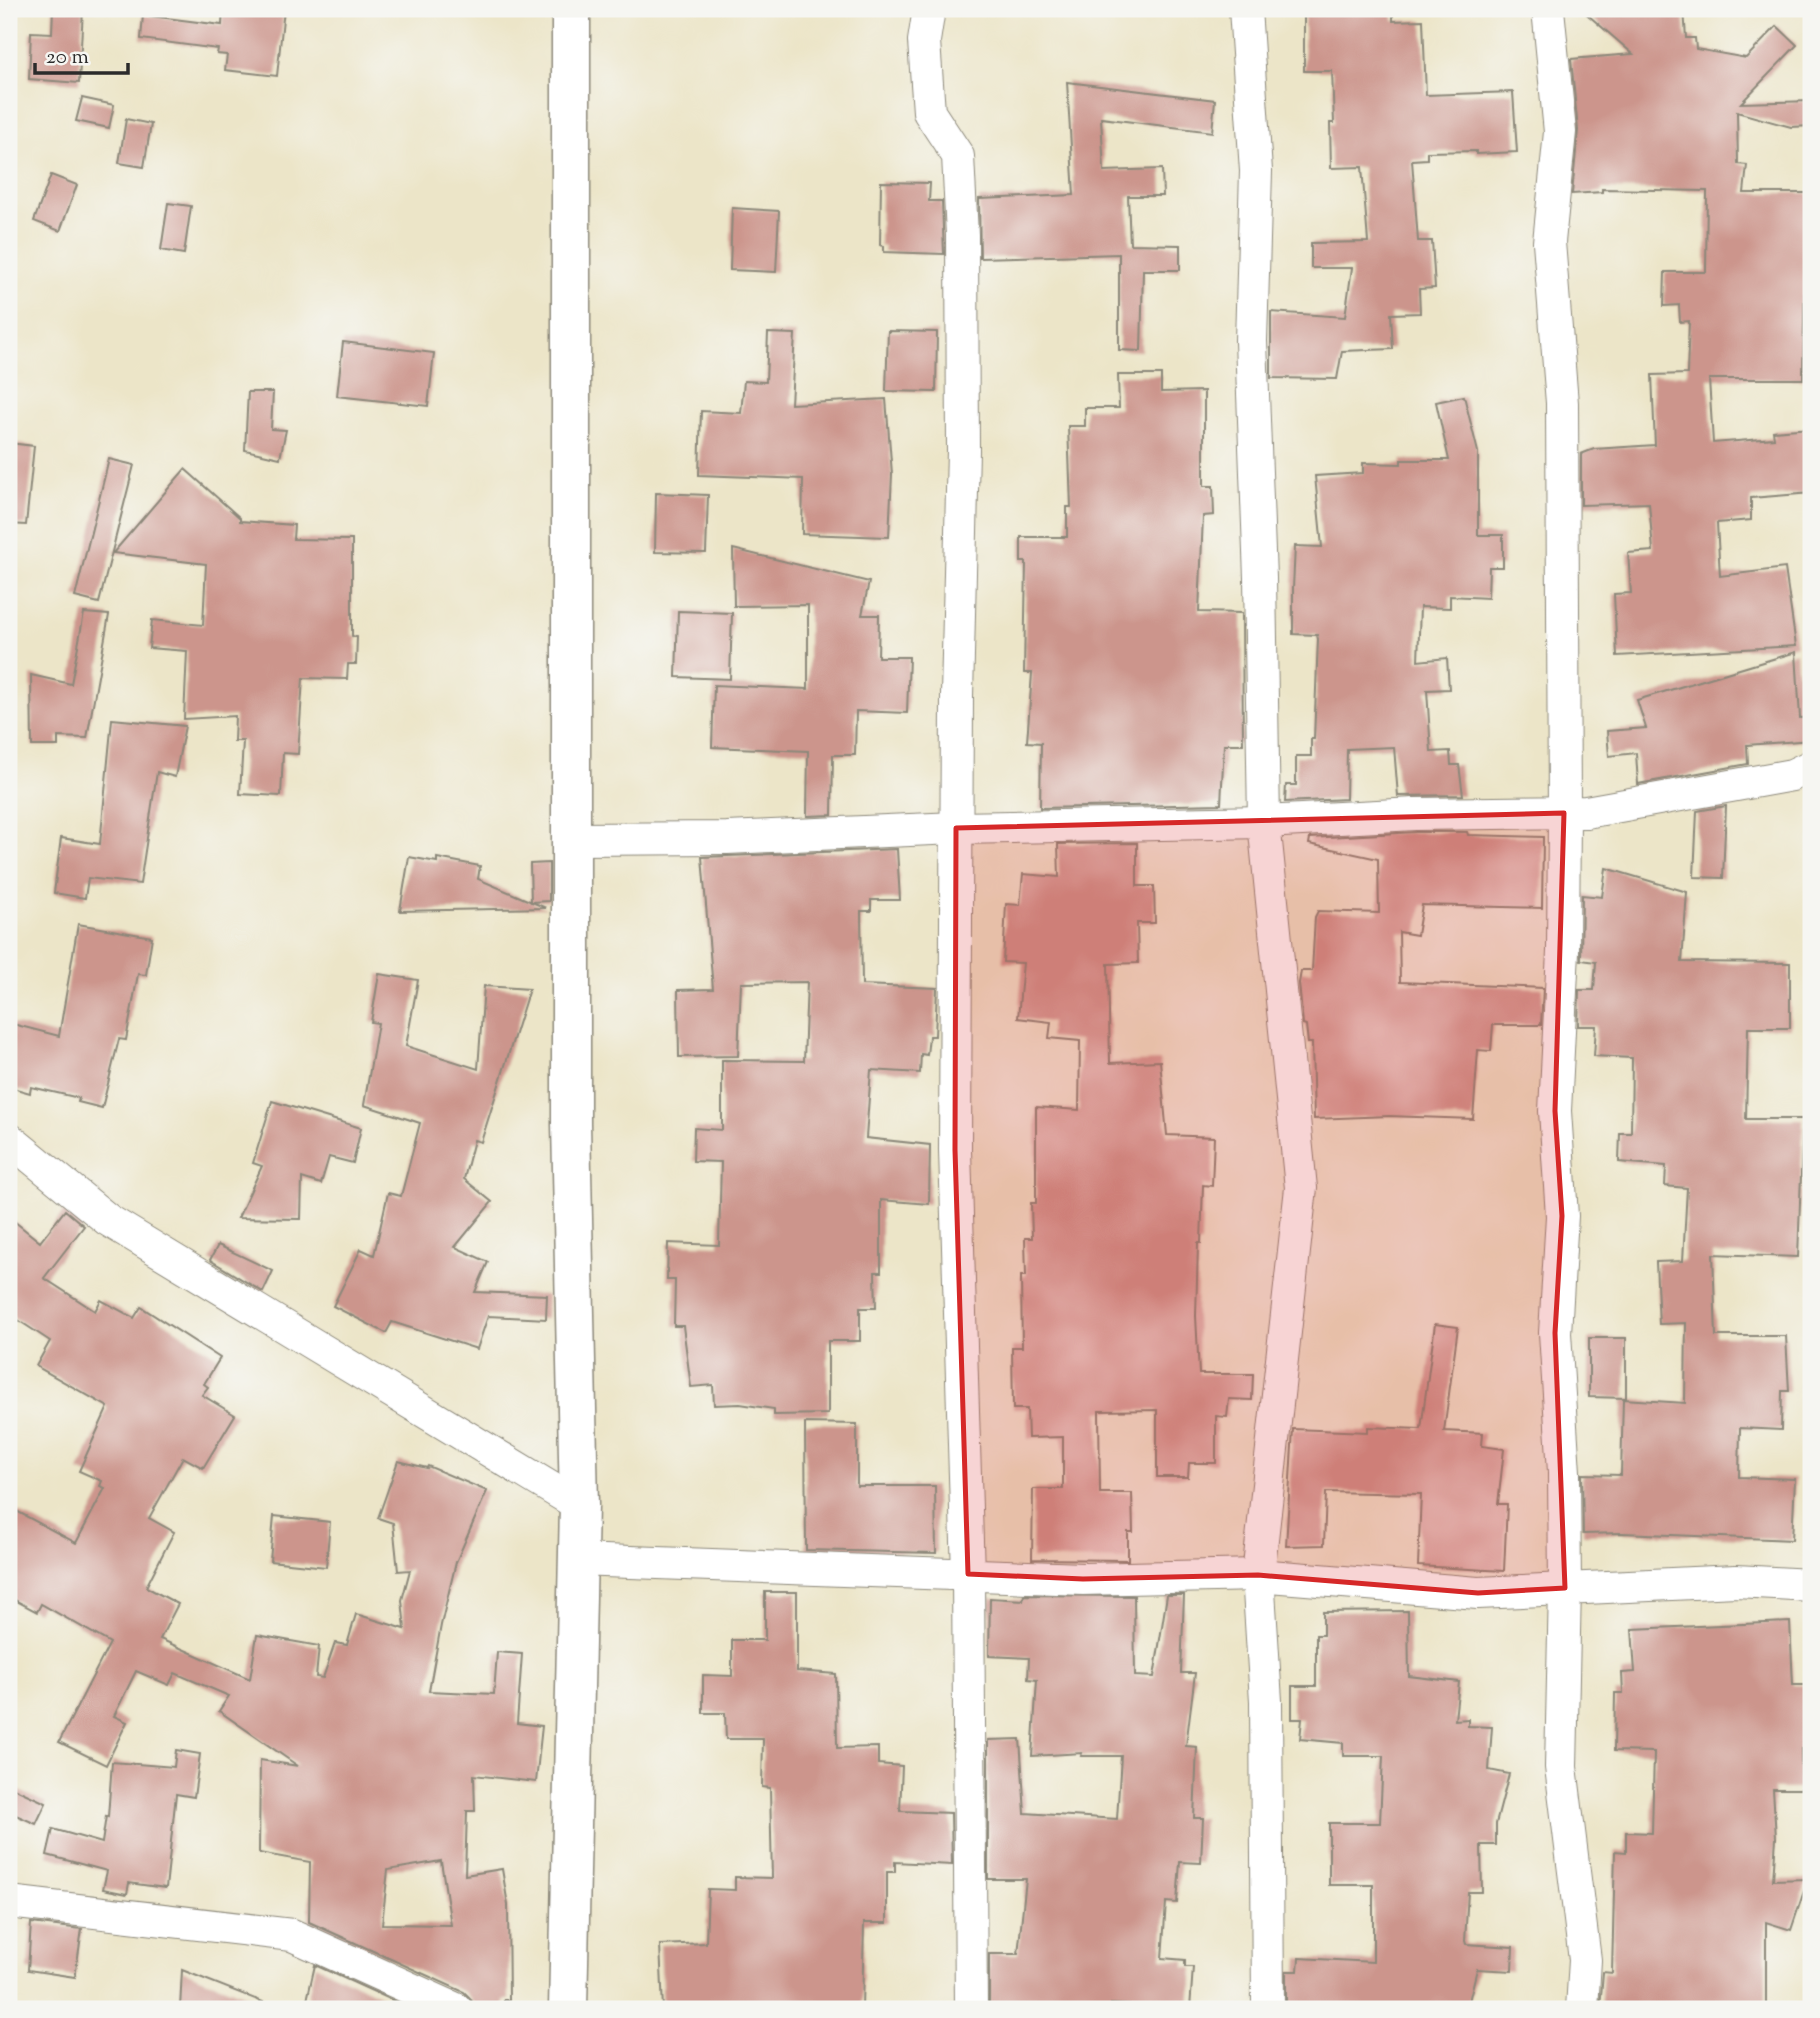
<svg xmlns="http://www.w3.org/2000/svg" width="1820" height="2018" viewBox="0 0 1820 2018" font-family="'Sorts Mill Goudy',serif">
	<rect width="100%" height="100%" fill="#f6f6f2"/>
	<filter id="ink" filterUnits="userSpaceOnUse"><feTurbulence type="fractalNoise" baseFrequency=".0143" numOctaves="2"/><feDisplacementMap in="SourceGraphic" scale="14" xChannelSelector="R" yChannelSelector="G"/><feConvolveMatrix kernelMatrix="1 2 1 2 8 2 1 2 1" color-interpolation-filters="sRGB"/></filter>
	<filter id="wash" filterUnits="userSpaceOnUse"><feTurbulence type="fractalNoise" baseFrequency=".00686" numOctaves="4" result="noise"/><feDisplacementMap in="SourceGraphic" scale="28" xChannelSelector="R" yChannelSelector="G"/><feGaussianBlur stdDeviation="1.57" result="paint"/><feColorMatrix in="noise" values="0 0 0 0 0 0 0 0 0 0 0 0 0 0 0 0 0 1.4 0 .05"/><feComposite in="paint" operator="in"/></filter>
	<g filter="url(#wash)">
		<rect width="100%" height="100%" fill="#ece5c8"/>
		<g id="blocks">
			<g fill="#cc958c" fill-rule="evenodd">
				<polygon points="53,9 83,9 79,83 29,79 31,32 52,33"/>
				<polygon points="223,9 284,9 277,76 225,70 227,55 217,54 218,49 141,39 143,15 222,25"/>
				<polygon points="1581,9 1684,9 1686,38 1695,38 1696,49 1746,58 1777,26 1797,45 1741,103 1811,101 1811,126 1791,127 1737,112 1738,164 1747,165 1744,193 1809,193 1811,267 1805,267 1803,379 1709,379 1713,443 1774,438 1773,431 1811,428 1811,493 1751,498 1751,520 1717,523 1720,576 1785,568 1796,646 1617,656 1614,594 1631,593 1628,553 1653,551 1649,503 1581,505 1581,454 1594,449 1655,445 1652,375 1687,374 1689,321 1680,322 1679,305 1664,306 1665,272 1706,272 1707,191 1602,189 1602,192 1572,194 1578,130 1571,59 1633,54"/>
				<polygon points="1304,13 1393,13 1393,21 1423,20 1426,95 1513,92 1517,152 1476,154 1476,151 1427,152 1427,159 1412,160 1418,241 1432,241 1435,288 1419,289 1420,313 1391,314 1393,349 1342,351 1337,379 1271,378 1271,312 1345,317 1352,268 1311,268 1311,243 1368,242 1362,167 1331,168 1330,123 1334,123 1332,71 1304,71"/>
				<polygon points="1067,82 1215,100 1212,132 1101,118 1104,171 1162,169 1163,196 1128,196 1130,244 1180,245 1180,270 1143,270 1141,351 1119,350 1119,254 980,258 979,199 1074,195"/>
				<polygon points="82,98 114,105 109,128 76,121"/>
				<polygon points="126,119 151,124 144,167 119,163"/>
				<polygon points="51,175 77,185 60,231 34,221"/>
				<polygon points="881,182 930,183 929,201 942,201 944,254 884,252 884,246 880,245"/>
				<polygon points="168,203 191,206 184,254 161,250"/>
				<polygon points="732,208 779,211 776,272 730,270"/>
				<polygon points="888,331 937,332 936,392 886,391"/>
				<polygon points="768,333 795,334 791,404 886,399 892,474 889,537 802,534 803,479 699,475 701,411 741,413 744,381 766,382"/>
				<polygon points="343,342 434,353 428,406 337,396"/>
				<polygon points="1118,375 1161,375 1161,392 1204,391 1204,486 1213,486 1214,515 1203,516 1199,612 1242,613 1243,744 1224,744 1221,804 1040,808 1041,743 1027,742 1032,673 1024,673 1026,562 1021,562 1021,537 1067,537 1067,507 1071,507 1068,426 1085,426 1085,408 1119,408"/>
				<polygon points="248,392 273,392 271,429 286,430 280,458 245,450"/>
				<polygon points="1464,396 1478,452 1478,535 1503,535 1503,567 1489,567 1488,598 1450,596 1450,608 1420,607 1418,661 1447,658 1449,689 1427,690 1431,752 1450,751 1451,765 1459,765 1463,795 1398,796 1394,747 1347,749 1346,799 1285,802 1286,785 1296,785 1296,756 1311,756 1311,739 1314,739 1318,639 1317,635 1293,634 1293,588 1295,546 1322,547 1315,476 1363,473 1363,463 1401,464 1401,460 1449,460 1436,402"/>
				<polygon points="9,443 34,446 26,525 9,524"/>
				<polygon points="109,459 134,465 99,603 75,597"/>
				<polygon points="185,469 240,518 240,521 294,525 293,539 352,540 352,636 357,637 356,664 348,664 347,679 303,678 298,754 283,753 281,796 240,794 243,741 234,741 235,716 184,719 187,651 149,648 152,620 203,625 206,564 113,553"/>
				<polygon points="656,493 708,495 706,553 655,552"/>
				<polygon points="733,549 869,582 862,615 879,615 878,657 909,657 907,713 856,711 855,755 833,755 832,815 807,816 808,751 712,747 714,685 808,689 808,605 734,606"/>
				<polygon points="678,611 732,613 730,679 676,677"/>
				<polygon points="84,613 109,615 87,738 58,737 58,746 32,746 31,675 71,684"/>
				<polygon points="1796,652 1800,718 1811,717 1811,740 1747,745 1748,764 1638,784 1636,753 1609,756 1607,731 1646,728 1637,700"/>
				<polygon points="112,719 185,726 175,777 157,772 140,884 88,878 85,898 54,893 61,838 100,844"/>
				<polygon points="1726,806 1723,878 1694,877 1697,811"/>
				<polygon points="1416,832 1467,832 1468,835 1543,837 1542,908 1422,905 1417,935 1399,932 1400,982 1543,988 1541,1025 1493,1025 1491,1051 1478,1050 1473,1119 1389,1116 1314,1119 1312,1043 1308,1043 1306,1025 1303,1024 1299,983 1301,971 1312,971 1315,917 1318,911 1379,913 1378,859 1309,844 1310,838"/>
				<polygon points="1137,843 1137,886 1154,886 1155,923 1137,923 1138,963 1108,964 1110,1063 1160,1061 1167,1135 1214,1137 1212,1186 1203,1185 1201,1243 1198,1243 1196,1316 1199,1374 1253,1374 1252,1400 1229,1399 1227,1417 1216,1416 1216,1463 1189,1463 1188,1477 1157,1477 1157,1410 1099,1411 1100,1493 1132,1493 1133,1532 1128,1532 1128,1560 1032,1559 1033,1489 1063,1489 1063,1437 1028,1438 1027,1409 1013,1409 1012,1347 1022,1347 1021,1276 1026,1276 1025,1238 1032,1238 1031,1203 1036,1203 1036,1107 1079,1110 1080,1041 1049,1038 1051,1022 1018,1018 1023,963 1003,962 1006,904 1020,905 1023,874 1059,877 1058,844"/>
				<polygon points="897,849 900,900 871,900 871,911 861,911 862,985 937,988 935,1036 929,1036 927,1055 921,1054 920,1073 871,1070 866,1138 930,1145 929,1204 881,1200 881,1272 875,1272 876,1308 860,1308 860,1341 828,1341 828,1414 774,1415 774,1409 740,1404 714,1405 713,1385 691,1387 683,1326 674,1326 675,1280 667,1280 668,1243 719,1245 721,1162 693,1161 694,1128 722,1130 722,1060 804,1061 807,982 741,983 738,1056 679,1057 678,990 713,989 702,857"/>
				<polygon points="409,857 437,862 437,858 480,866 478,879 546,908 400,911"/>
				<polygon points="549,863 549,901 531,902 530,864"/>
				<polygon points="1606,868 1687,892 1682,962 1790,963 1790,1028 1748,1028 1746,1119 1803,1119 1798,1257 1713,1254 1716,1336 1786,1336 1789,1391 1782,1391 1781,1430 1740,1428 1739,1477 1795,1479 1792,1540 1622,1533 1583,1534 1582,1474 1621,1475 1623,1399 1685,1403 1686,1323 1659,1324 1656,1262 1683,1261 1687,1188 1665,1186 1666,1166 1619,1162 1620,1133 1631,1133 1632,1058 1594,1056 1596,1026 1578,1026 1579,990 1594,990 1596,962 1581,960 1582,895 1602,897"/>
				<polygon points="78,924 152,937 146,975 138,974 126,1040 119,1039 102,1108 78,1102 79,1098 31,1087 30,1093 9,1087 9,1023 59,1036"/>
				<polygon points="379,974 418,980 406,1046 478,1069 484,986 529,989 481,1142 474,1140 464,1179 492,1202 455,1247 488,1262 475,1292 547,1295 546,1319 488,1316 477,1349 392,1322 386,1333 333,1306 361,1249 374,1255 388,1193 401,1196 420,1123 364,1105 378,1023 371,1022"/>
				<polygon points="272,1101 361,1128 353,1163 329,1157 321,1184 302,1178 301,1219 238,1218 262,1166 253,1163"/>
				<path d="M65 1210 84 1226 44 1278 95 1311 101 1300 134 1318 141 1307 220 1358 204 1384 208 1387 202 1395 235 1415 203 1468 183 1457 149 1518 174 1532 146 1587 178 1604 160 1639 250 1679 257 1635 319 1646 316 1677 323 1678 335 1643 347 1645 356 1614 405 1629 402 1600 410 1570 398 1571 393 1523 378 1518 398 1461 427 1468 428 1466 487 1491 456 1562 441 1625 429 1691 494 1694 497 1652 522 1654 517 1723 542 1726 536 1782 474 1775 475 1811H467L465 1875 502 1869 508 1905 509 2000H504V2009H474L471 1999 464 1992 309 1922 310 1862 259 1853 260 1760 298 1766 219 1711 229 1696 175 1673 169 1685 136 1671 114 1716 127 1722 106 1765 59 1742 110 1643 41 1604 37 1612 9 1597V1507L76 1543 105 1488 100 1486 102 1481 79 1471 108 1407 36 1366 50 1341 9 1314V1217L40 1242ZM441 1861 451 1925 382 1924 388 1870Z"/>
				<polygon points="218,1245 273,1271 263,1292 210,1260"/>
				<polygon points="1435,1324 1458,1327 1444,1431 1483,1433 1482,1446 1504,1449 1498,1504 1507,1504 1504,1571 1418,1566 1421,1494 1326,1492 1324,1545 1286,1546 1293,1429 1368,1432 1368,1427 1421,1429"/>
				<polygon points="1589,1338 1626,1338 1626,1398 1589,1397"/>
				<polygon points="805,1423 857,1424 857,1486 935,1486 936,1553 806,1550"/>
				<polygon points="274,1516 330,1522 326,1567 270,1561"/>
				<polygon points="765,1592 797,1592 797,1671 836,1674 837,1748 878,1747 878,1764 902,1766 900,1811 951,1813 952,1865 895,1862 895,1872 887,1872 887,1923 864,1923 862,2009 663,2009 660,1945 706,1943 708,1889 735,1890 735,1877 772,1878 770,1788 762,1787 763,1739 726,1739 725,1713 703,1713 703,1675 732,1676 732,1640 765,1640"/>
				<polygon points="1024,1595 1134,1596 1135,1676 1154,1677 1167,1595 1184,1595 1181,1673 1195,1673 1186,1746 1197,1747 1194,1818 1203,1818 1201,1863 1180,1862 1177,1903 1166,1902 1162,1958 1185,1960 1185,1967 1193,1967 1190,2009 1111,2004 1111,2009 989,2009 989,1954 1018,1954 1026,1879 988,1879 988,1740 1020,1739 1025,1813 1117,1819 1121,1756 1081,1756 1082,1753 1032,1756 1037,1680 1028,1679 1029,1658 989,1656 990,1598 1023,1600"/>
				<polygon points="1408,1611 1409,1676 1459,1682 1455,1720 1468,1719 1468,1726 1492,1727 1489,1770 1509,1774 1496,1824 1496,1845 1481,1845 1482,1892 1468,1892 1465,1941 1466,1944 1513,1947 1512,1971 1477,1969 1467,2009 1286,2009 1286,1971 1298,1971 1299,1958 1373,1962 1373,1885 1329,1885 1329,1823 1380,1823 1383,1756 1343,1756 1343,1743 1300,1739 1302,1719 1292,1719 1292,1686 1316,1686 1316,1635 1323,1635 1323,1612"/>
				<polygon points="1790,1622 1793,1685 1807,1685 1809,1749 1801,1749 1802,1789 1773,1789 1776,1838 1773,1880 1808,1879 1791,1930 1766,1922 1766,2009 1600,2009 1603,1972 1612,1973 1615,1851 1626,1852 1626,1832 1652,1833 1654,1752 1614,1751 1615,1693 1623,1693 1622,1673 1635,1672 1632,1629"/>
				<polygon points="176,1750 200,1754 194,1797 176,1794 166,1888 129,1883 127,1894 103,1889 107,1871 47,1855 53,1829 102,1843 106,1816 108,1817 112,1762 174,1767"/>
				<polygon points="9,1786 46,1803 36,1824 9,1812"/>
				<polygon points="31,1923 82,1929 75,1977 28,1970"/>
				<polygon points="315,1965 412,2009 305,2009"/>
				<polygon points="182,1970 278,2008 278,2009 180,2009"/>
			</g>
		</g>
	</g>
	<g filter="url(#ink)">
		<use href="#blocks" fill-opacity="0" stroke="#8c887a" stroke-width="2"/>
		<g fill="none" stroke-linecap="round" stroke-linejoin="round">
			<g stroke="#8c887a" stroke-width="34">
				<g id="street">
					<polyline points="929,9 924,41 929,112 958,156 962,235 963,450 957,696 955,1150 968,1574 971,2009"/>
					<polyline points="1245,9 1256,171 1251,341 1260,578 1264,822 1301,1188 1258,1575 1266,1701 1268,2009"/>
					<polyline points="1548,9 1560,132 1549,242 1562,403 1564,813 1563,951 1555,1111 1562,1216 1555,1333 1564,1472 1565,1588 1561,1767 1585,1960 1582,2009"/>
					<polyline points="571,839 727,838 956,828 1264,822 1415,814 1586,812 1792,775 1811,766"/>
					<polyline points="9,1139 108,1220 579,1505"/>
					<polyline points="577,1560 1083,1579 1258,1575 1478,1593 1736,1581 1811,1585"/>
					<polyline points="9,1902 292,1935 456,2009"/>
				</g>
			</g>
			<g stroke="#8c887a" stroke-width="41">
				<polyline id="secondary" points="568,2009 579,1505 571,1123 571,9"/>
			</g>
			<use href="#street" stroke="#fff" stroke-width="32"/>
			<use href="#secondary" stroke="#fff" stroke-width="38"/>
		</g>
	</g>
	<path fill="#d62828" fill-opacity="0.2" stroke="#d62828" stroke-width="5" stroke-linejoin="round" d="M1564 813 1555 1111 1562 1216 1555 1333 1565 1588 1478 1593 1258 1575 1083 1579 968 1574 955 1150 956 828Z"/>
	<rect width="1820" height="2018" fill="none" stroke="#f6f6f2" stroke-width="35"/>
	<path d="M35 63v10h93v-10" fill="none" stroke="#2b2b2b" stroke-width="3.5"/>
	<text x="46" y="63" font-size="21" fill="#2b2b2b" stroke="#f6f6f2" stroke-width="5" paint-order="stroke">20 m</text>
</svg>
